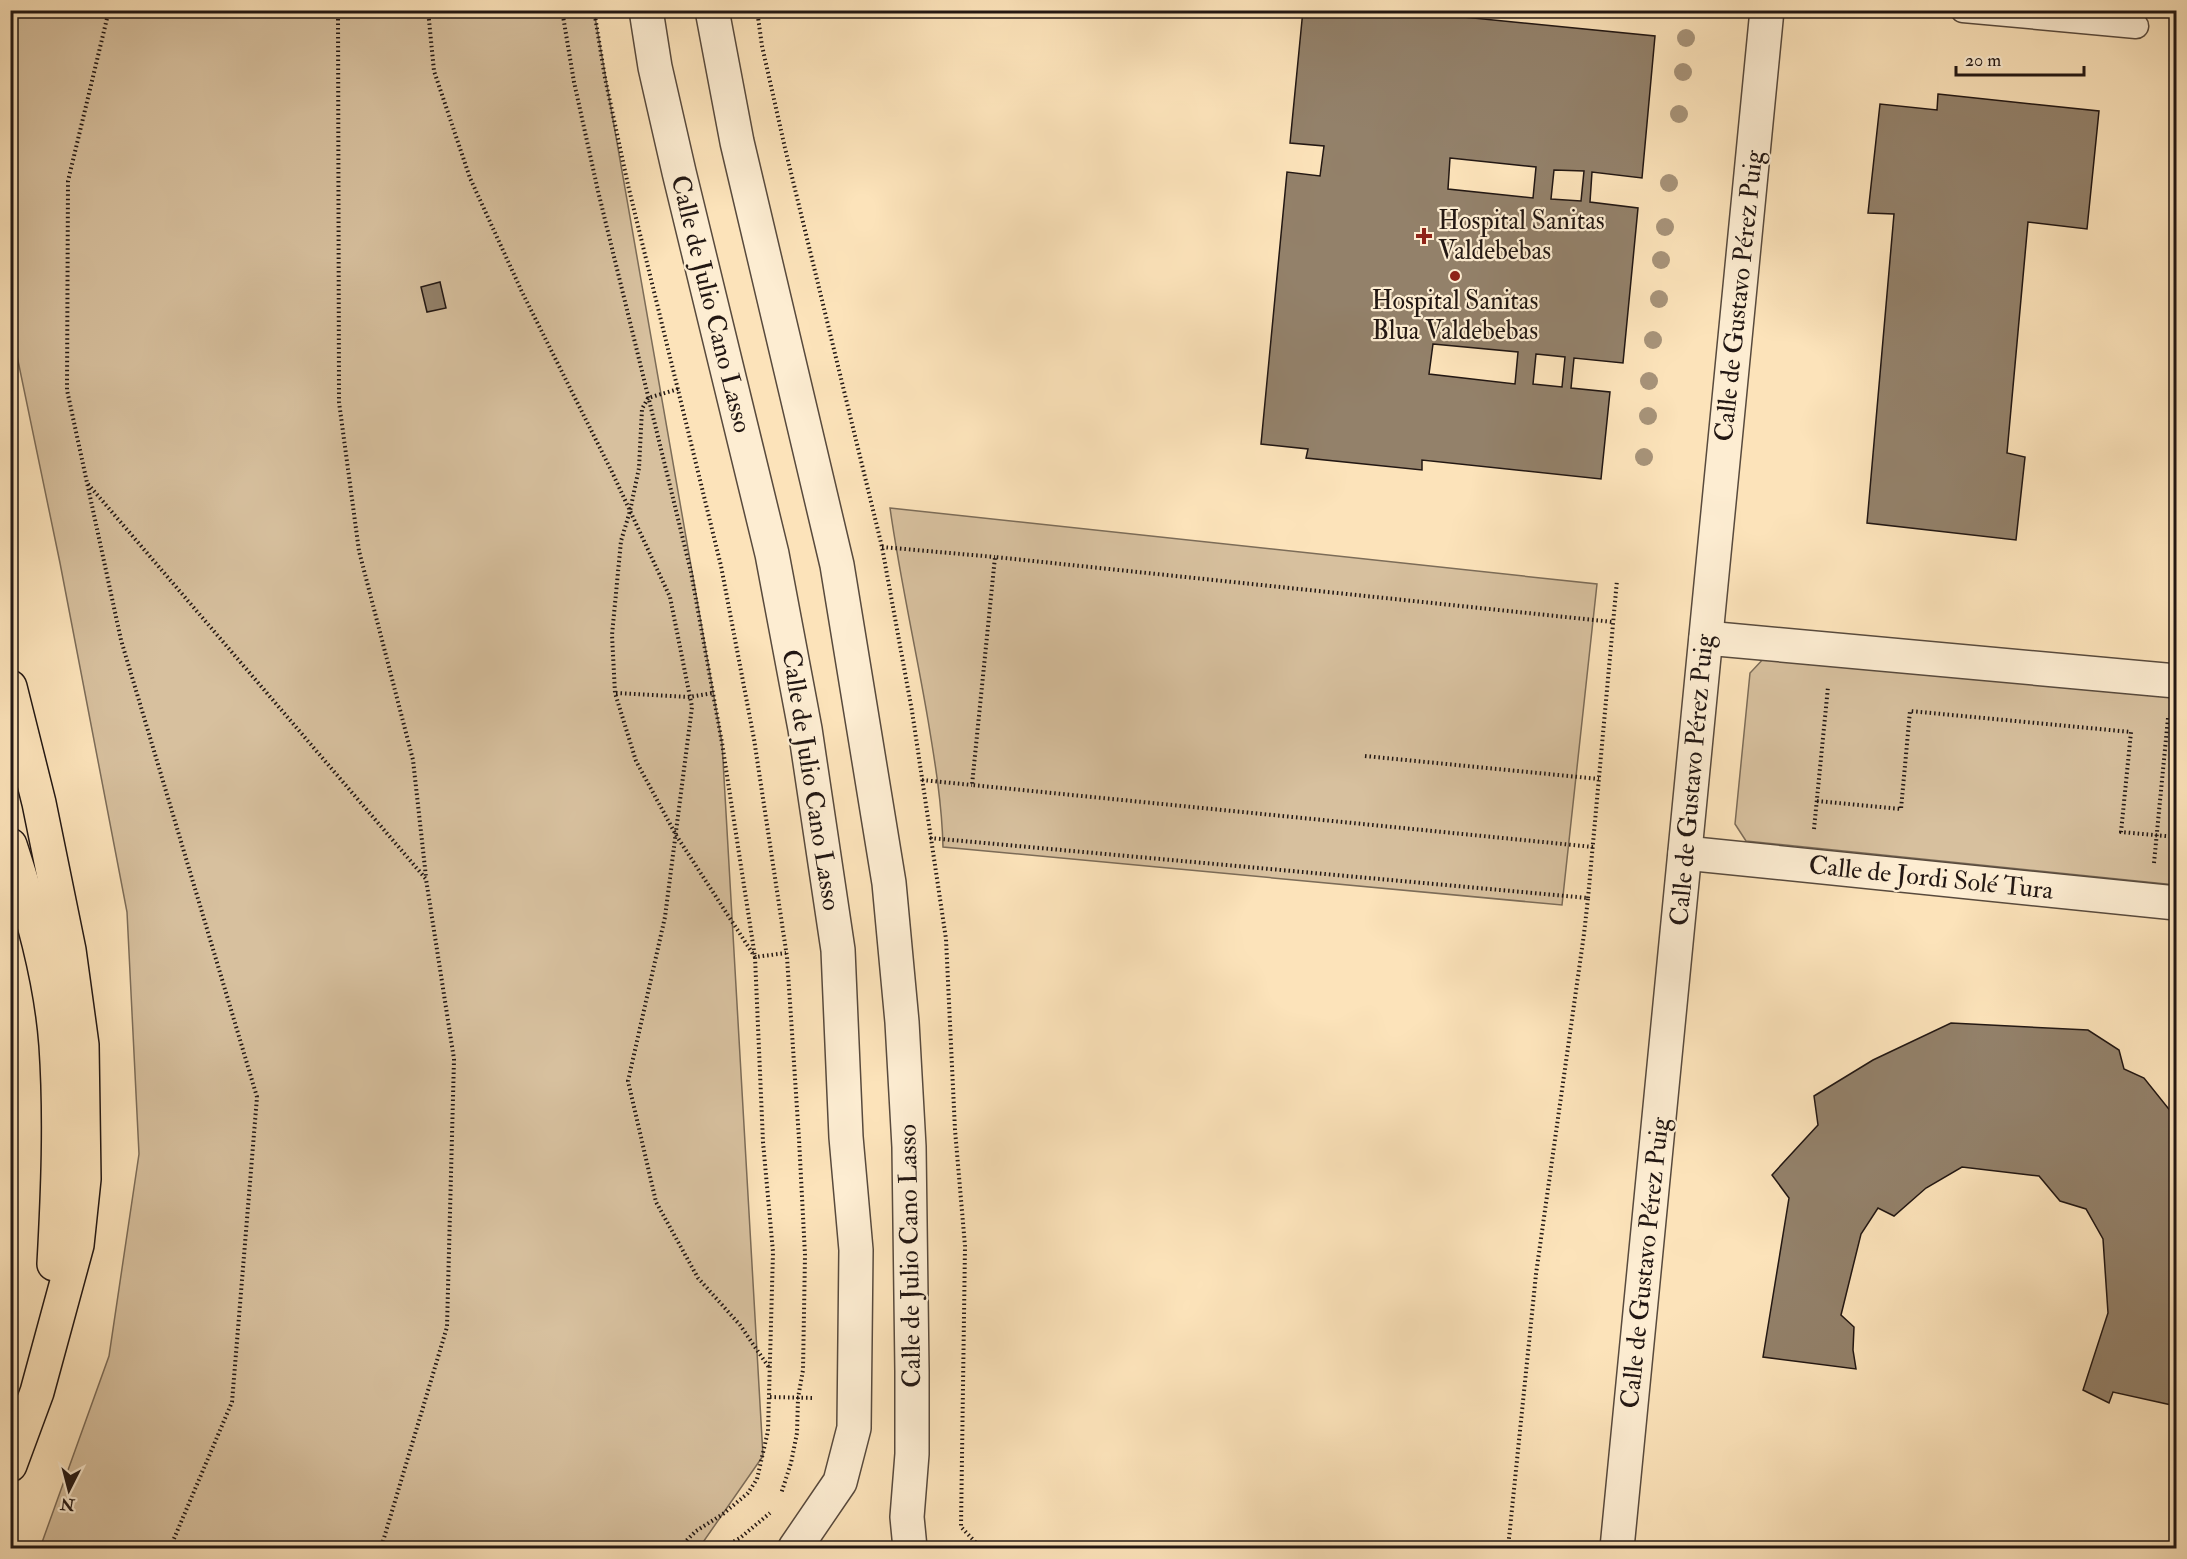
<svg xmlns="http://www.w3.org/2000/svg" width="2187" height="1559" viewBox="0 0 2187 1559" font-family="'IM FELL Double Pica',serif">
	<rect width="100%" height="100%" fill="#fce3ba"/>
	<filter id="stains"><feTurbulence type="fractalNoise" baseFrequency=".00333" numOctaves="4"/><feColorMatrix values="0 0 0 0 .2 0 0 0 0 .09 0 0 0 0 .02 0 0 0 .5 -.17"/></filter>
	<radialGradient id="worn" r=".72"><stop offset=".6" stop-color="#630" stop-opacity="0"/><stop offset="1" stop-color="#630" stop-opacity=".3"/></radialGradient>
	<g fill="#d7c09e" stroke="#7c6c58" stroke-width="1.5">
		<polygon points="10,11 594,11 722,743 763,1456 699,1548 40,1548 109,1356 139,1154 127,912 60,563 11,327"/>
		<path d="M890 508 1597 584 1562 905 943 847C942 804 935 762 928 720 916 649 900 579 890 508Z"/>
		<polygon points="1766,656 2176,694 2176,885 1746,841 1735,824 1750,673"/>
	</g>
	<g fill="#93816a" stroke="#221713" stroke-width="1.5" fill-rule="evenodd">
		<path d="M1303 10H1393L1655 36 1642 178 1592 172 1590 202 1638 208 1623 363 1574 358 1571 388 1610 392 1601 479 1422 460V470L1306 458 1308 449 1261 444 1287 172 1320 176 1324 146 1290 143ZM1450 158 1536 167 1533 198 1448 189ZM1554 170 1584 171 1581 201 1551 199ZM1433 344 1518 352 1515 384 1429 374ZM1536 354 1565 357 1562 387 1533 384Z"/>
		<polygon points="1938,94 2099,111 2087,229 2028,222 2007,453 2025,457 2016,540 1867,523 1894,214 1868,213 1880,104 1937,110"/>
		<polygon points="440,282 446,308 427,312 421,287"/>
		<polygon points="1951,1023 2088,1030 2119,1050 2124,1069 2144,1078 2176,1118 2176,1406 2113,1392 2109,1403 2083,1390 2108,1313 2103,1239 2086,1209 2060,1201 2039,1176 1962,1167 1926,1188 1894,1216 1878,1208 1861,1234 1841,1315 1854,1327 1853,1350 1856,1369 1763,1357 1789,1198 1772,1175 1818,1125 1814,1096 1873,1060"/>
	</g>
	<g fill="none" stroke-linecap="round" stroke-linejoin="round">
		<g stroke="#584a3d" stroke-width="27">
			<polyline id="service" points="1963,10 2136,26"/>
		</g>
		<g stroke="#584a3d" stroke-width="36">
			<g id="minor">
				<polyline points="646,10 655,67 679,172 772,554 805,729 838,950 846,1137 856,1250 854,1428 840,1482 795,1548"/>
				<polyline points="712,10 737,142 837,565 889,883 902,1022 909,1147 912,1371 912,1454 907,1517 910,1548"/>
				<polyline points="1706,638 2176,681"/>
				<polyline points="1685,853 2176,903"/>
				<polyline points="1617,1548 1767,10"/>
			</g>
		</g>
		<g stroke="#221713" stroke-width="36">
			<g id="motorway">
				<polyline points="10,687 39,803 69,950 82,1045 84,1179 77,1245 37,1392 10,1465"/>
				<path d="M10 845C31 909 51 977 56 1045 61 1117 58 1192 54 1264"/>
			</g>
		</g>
		<g stroke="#221713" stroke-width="4" stroke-dasharray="1.5 3" stroke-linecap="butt">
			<polyline points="109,10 68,181 67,390 121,640 257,1097 232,1402 170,1548"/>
			<polyline points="338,10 339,402 359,551 413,760 426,877"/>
			<polyline points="428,10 434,71 470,178 522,292 612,472 670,597 692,707 665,917 628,1081 656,1202 698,1278 740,1325 770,1369"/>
			<polyline points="562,10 574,82 598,191 691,572 722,743 755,957 763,1142 773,1252 768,1431 757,1479 748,1493 723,1514 696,1531 679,1548"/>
			<polyline points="594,10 605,78 628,185 721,566 754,739 787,957 799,1139 805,1255 803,1370 798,1398 797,1433 791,1463 781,1494"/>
			<polyline points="757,10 762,46 785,148 882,547 912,711 946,939 955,1130 965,1246 961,1527 981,1548"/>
			<polyline points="678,389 648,398 642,409 639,468 630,511 621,541 612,635 615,693 636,761 676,835 755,957 786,953"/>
			<polyline points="88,484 426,879 454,1059 447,1327 381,1548"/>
			<polyline points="882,547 995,557"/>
			<polyline points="616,693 690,697 713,693"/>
			<polyline points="1365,756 1599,779"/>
			<polyline points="922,780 972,785"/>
			<polyline points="1817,801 1901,809 1910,711 2131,732 2121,832 2176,837"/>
			<polyline points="1814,829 1828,687"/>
			<polyline points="930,838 1588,898 1584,934 1536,1274 1508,1548"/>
			<polyline points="1593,847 972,785 995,557 1613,622"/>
			<polyline points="2154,863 2168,718"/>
			<polyline points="1588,898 1617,580"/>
			<polyline points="770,1397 815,1398"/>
			<polyline points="722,1548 740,1538 770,1513"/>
		</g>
		<use href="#service" stroke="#fdedd2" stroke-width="24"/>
		<use href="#minor" stroke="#fdedd2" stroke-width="33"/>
		<use href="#motorway" stroke="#fce3ba" stroke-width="33"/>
	</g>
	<g fill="#a79379">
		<circle cx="1686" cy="38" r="9"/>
		<circle cx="1683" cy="72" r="9"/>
		<circle cx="1679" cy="114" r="9"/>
		<circle cx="1669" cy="183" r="9"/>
		<circle cx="1665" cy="227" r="9"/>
		<circle cx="1661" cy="260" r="9"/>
		<circle cx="1659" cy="299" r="9"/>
		<circle cx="1653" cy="340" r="9"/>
		<circle cx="1649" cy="381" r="9"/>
		<circle cx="1648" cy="416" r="9"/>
		<circle cx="1644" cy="457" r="9"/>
	</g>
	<g fill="#8f2418" stroke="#fdedd2" stroke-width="2">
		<path d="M1421 227h6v6h6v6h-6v6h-6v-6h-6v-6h6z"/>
		<circle cx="1455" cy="276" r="6"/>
	</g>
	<g text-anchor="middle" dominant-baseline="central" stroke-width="4.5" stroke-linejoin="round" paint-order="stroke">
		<g font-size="26" fill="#221713" stroke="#fdedd2" text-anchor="start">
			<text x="1438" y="221">Hospital Sanitas<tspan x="1438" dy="30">Valdebebas</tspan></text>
			<text x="1455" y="301" text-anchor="middle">Hospital Sanitas<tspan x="1455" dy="30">Blua Valdebebas</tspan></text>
		</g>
		<g font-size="26" fill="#221713" stroke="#fdedd2">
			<text transform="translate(1739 296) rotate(-84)">Calle de Gustavo Pérez Puig</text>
			<text transform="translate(711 304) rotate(76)">Calle de Julio Cano Lasso</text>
			<text transform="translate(811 780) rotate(81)">Calle de Julio Cano Lasso</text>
			<text transform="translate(1692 780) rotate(-85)">Calle de Gustavo Pérez Puig</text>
			<text transform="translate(1931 878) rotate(6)">Calle de Jordi Solé Tura</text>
			<text transform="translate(910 1256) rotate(-91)">Calle de Julio Cano Lasso</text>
			<text transform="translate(1645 1263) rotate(-84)">Calle de Gustavo Pérez Puig</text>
		</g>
	</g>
	<rect width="2187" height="1559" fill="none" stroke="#fce3ba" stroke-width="36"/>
	<rect x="12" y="12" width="2163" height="1535" fill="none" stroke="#221713" stroke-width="3"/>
	<rect x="18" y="18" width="2151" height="1523" fill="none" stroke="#221713" stroke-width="1.5"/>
	<g transform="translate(69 1490) rotate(186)" stroke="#fdedd2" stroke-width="4.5" paint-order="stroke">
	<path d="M0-4.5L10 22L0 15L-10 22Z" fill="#221713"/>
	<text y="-9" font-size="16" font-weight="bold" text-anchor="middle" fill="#221713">N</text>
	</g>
	<path d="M1956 66v9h128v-9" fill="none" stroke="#221713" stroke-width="3"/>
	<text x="1965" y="66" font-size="18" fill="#221713" stroke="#fdedd2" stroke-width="4.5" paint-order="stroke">20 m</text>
	<rect width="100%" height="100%" filter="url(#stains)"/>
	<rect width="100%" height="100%" fill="url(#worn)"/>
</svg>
